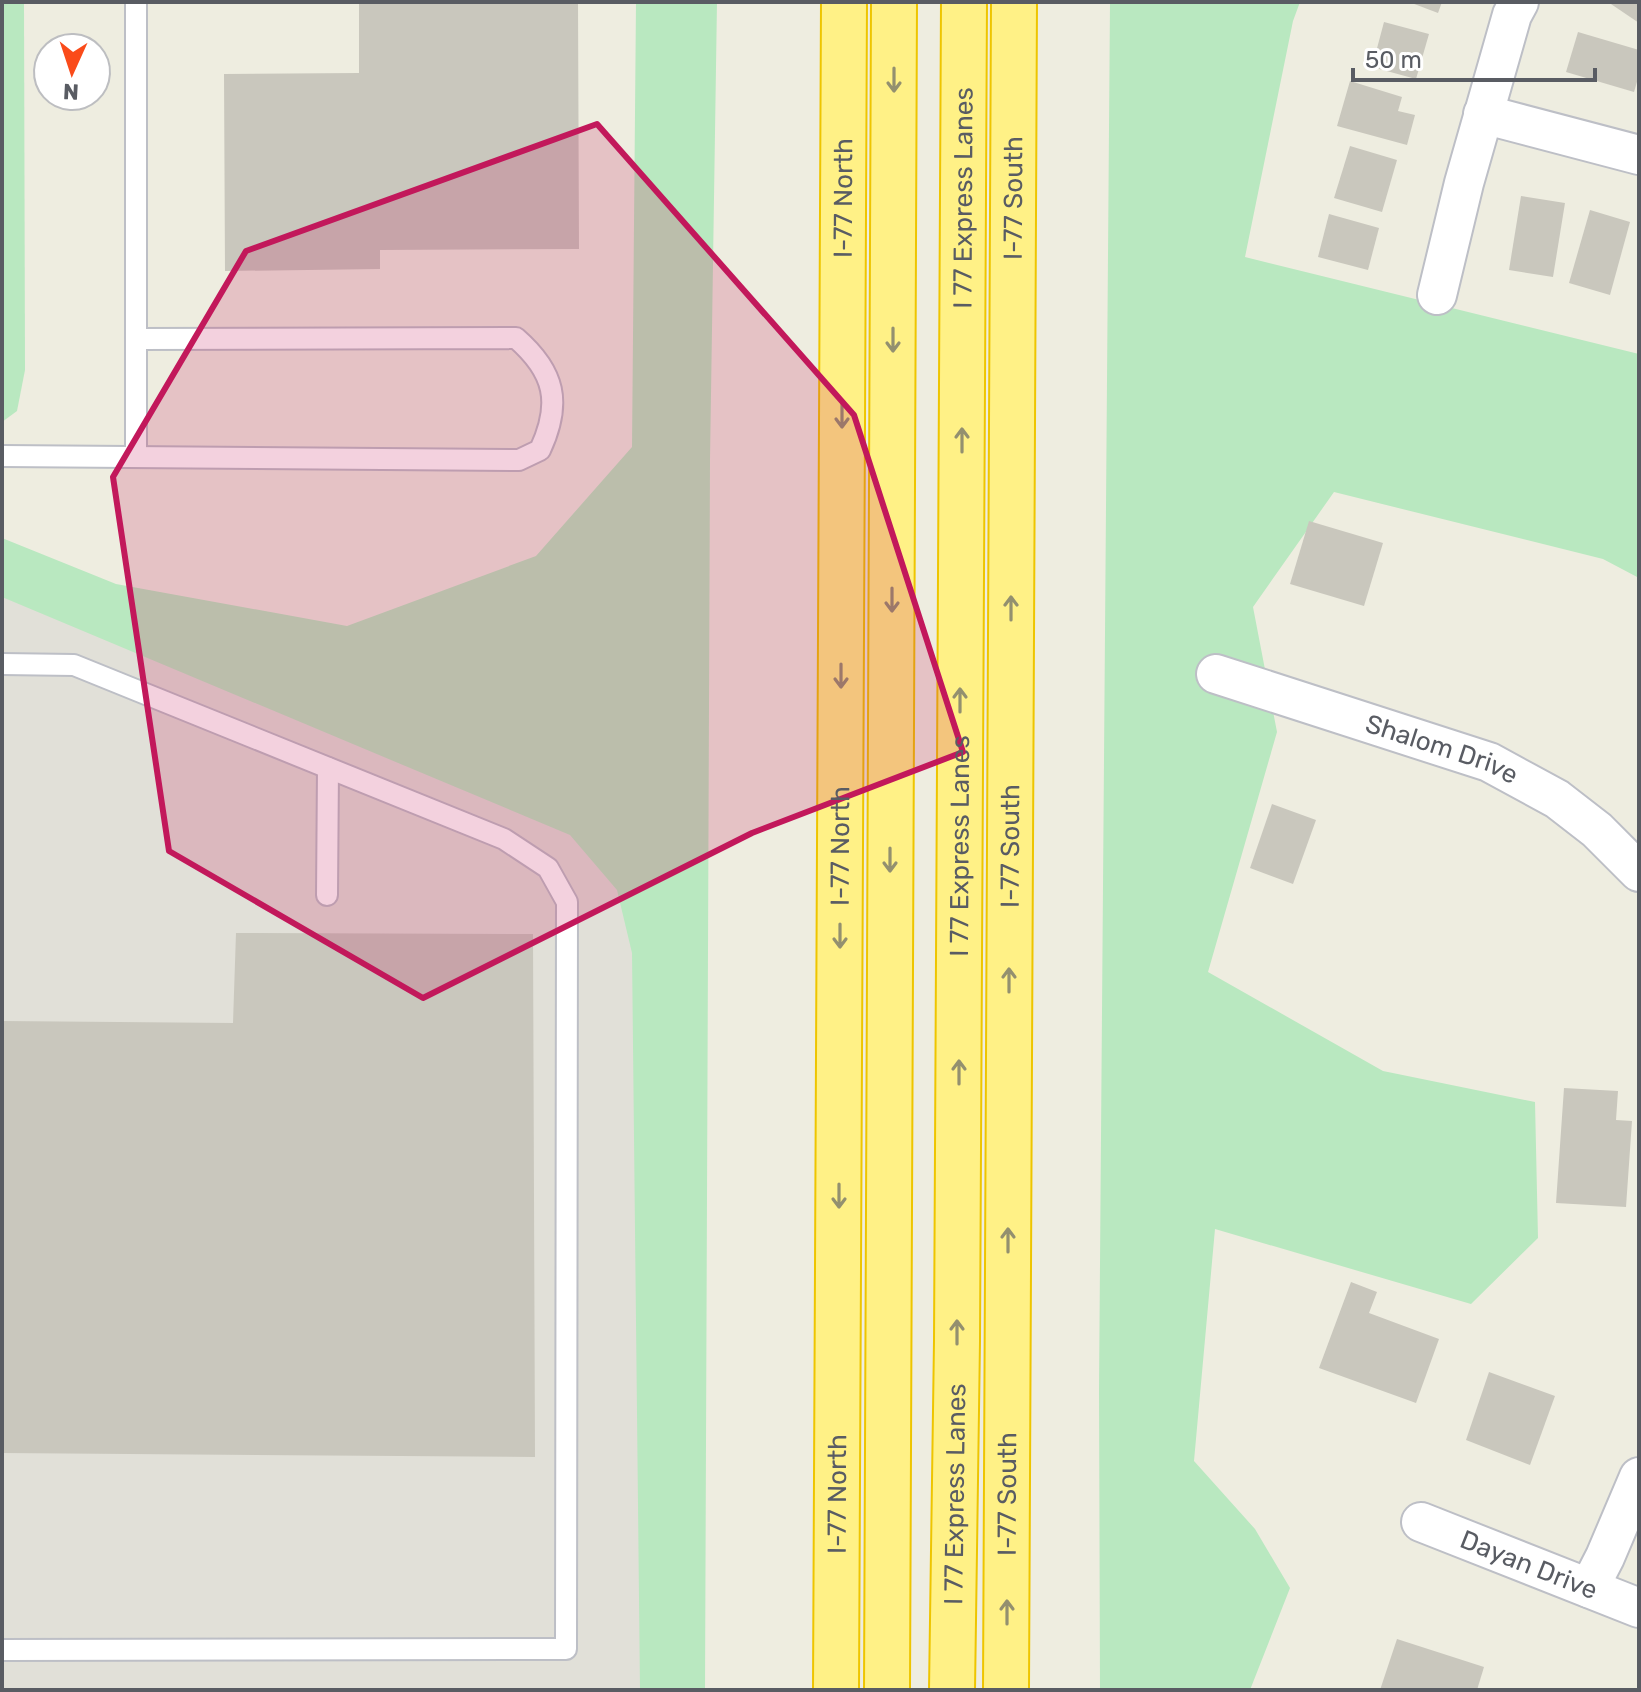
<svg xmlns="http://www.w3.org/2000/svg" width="1641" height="1692" viewBox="0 0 1641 1692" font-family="Rubik,sans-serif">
	<rect width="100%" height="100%" fill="#eeede0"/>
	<polygon fill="#e1e0d8" points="2,582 651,838 658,1690 2,1690"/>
	<g fill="#b9e8c0">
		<polygon points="2,2 24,2 25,370 17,411 2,422"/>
		<polygon points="636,2 717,2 710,460 705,1690 640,1690 632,953 617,890 570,835 2,597 2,538 116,584 347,626 536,556 632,447"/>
		<polygon points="1110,2 1300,2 1293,21 1245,257 1639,354 1639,578 1603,559 1334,492 1253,607 1277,732 1208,972 1383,1071 1535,1102 1538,1238 1471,1304 1215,1229 1194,1461 1255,1529 1290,1588 1250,1690 1100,1690 1099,1390"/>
	</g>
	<g fill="#c9c7bd">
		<polygon points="359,2 578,2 579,249 380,250 380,269 225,271 224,74 359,73"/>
		<polygon points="1409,2 1442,2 1438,13"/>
		<polygon points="1608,2 1639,2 1639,23"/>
		<polygon points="1384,22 1429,34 1416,79 1372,67"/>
		<polygon points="1578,32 1639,50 1639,75 1634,92 1566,72"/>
		<polygon points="1350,81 1402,97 1398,111 1415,115 1407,145 1337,126"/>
		<polygon points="1350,146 1397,160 1382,212 1334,198"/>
		<polygon points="1521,196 1565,203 1553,277 1509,270"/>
		<polygon points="1590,210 1630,222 1610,295 1569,283"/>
		<polygon points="1329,214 1379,228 1368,270 1318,257"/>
		<polygon points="1309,521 1383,543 1364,606 1290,584"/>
		<polygon points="1272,804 1316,820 1293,884 1250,868"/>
		<polygon points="236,933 533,934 535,1457 2,1453 2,1021 233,1023"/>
		<polygon points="1564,1088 1618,1091 1616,1120 1632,1121 1626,1207 1556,1203"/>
		<polygon points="1351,1282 1377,1292 1369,1313 1439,1339 1416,1403 1319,1368"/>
		<polygon points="1489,1372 1555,1396 1530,1465 1466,1440"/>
		<polygon points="1397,1639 1484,1667 1477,1690 1380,1690"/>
	</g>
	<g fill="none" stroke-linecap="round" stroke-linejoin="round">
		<g stroke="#bdbfc6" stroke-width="24">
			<g id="service">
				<path d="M2 456 519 460 540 450C562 403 555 372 516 338L136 339V2"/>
				<polyline points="136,457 136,339"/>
				<polyline points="2,664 74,665 504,839 548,868 567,902 566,1649 2,1650"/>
				<polyline points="327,895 328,768"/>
			</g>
		</g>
		<g stroke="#bdbfc6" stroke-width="42">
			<g id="minor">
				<polyline points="1483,114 1639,155"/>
				<polyline points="1437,295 1464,183 1512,15 1519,2"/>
				<path id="s1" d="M1216 674 1489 762 1557 799 1597 830 1639 872"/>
				<path id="s2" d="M1421 1522 1639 1608"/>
				<polyline points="1589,1588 1605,1557 1639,1477"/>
			</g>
		</g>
		<g stroke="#eec500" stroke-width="48">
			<g id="motorway">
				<path id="s3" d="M836 1690 844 2"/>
				<polyline points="887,1690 894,2"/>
				<path id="s4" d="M952 1690 957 1341 964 2"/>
				<path id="s5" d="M1006 1690 1014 2"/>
			</g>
		</g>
		<use href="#service" stroke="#fff" stroke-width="20"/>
		<use href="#minor" stroke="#fff" stroke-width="38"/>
		<use href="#motorway" stroke="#fff186" stroke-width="44"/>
	</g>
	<defs><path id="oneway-shaft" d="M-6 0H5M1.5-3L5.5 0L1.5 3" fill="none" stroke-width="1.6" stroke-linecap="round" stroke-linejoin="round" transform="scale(2)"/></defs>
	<g stroke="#93906f">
		<use href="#oneway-shaft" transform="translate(894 80) rotate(90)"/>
		<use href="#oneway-shaft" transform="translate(893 340) rotate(90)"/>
		<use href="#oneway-shaft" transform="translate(842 416) rotate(90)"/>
		<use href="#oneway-shaft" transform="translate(962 440) rotate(-90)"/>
		<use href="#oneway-shaft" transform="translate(892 600) rotate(90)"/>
		<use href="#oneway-shaft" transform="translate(1011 608) rotate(-90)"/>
		<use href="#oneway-shaft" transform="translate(841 676) rotate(90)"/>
		<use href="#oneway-shaft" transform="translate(960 700) rotate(-90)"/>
		<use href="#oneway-shaft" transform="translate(890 860) rotate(90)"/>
		<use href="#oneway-shaft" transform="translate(840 936) rotate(90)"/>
		<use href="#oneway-shaft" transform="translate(1009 980) rotate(-90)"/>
		<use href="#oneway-shaft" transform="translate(959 1072) rotate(-90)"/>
		<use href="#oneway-shaft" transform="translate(839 1196) rotate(90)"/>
		<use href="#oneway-shaft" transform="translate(1008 1240) rotate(-90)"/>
		<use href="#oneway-shaft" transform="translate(957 1332) rotate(-90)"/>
		<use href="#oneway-shaft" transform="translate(1007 1612) rotate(-90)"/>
	</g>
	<path fill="#c2185b" fill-opacity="0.2" stroke="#c2185b" stroke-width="6" stroke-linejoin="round" d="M597 124 854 415 963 752 752 833 423 998 169 851 113 477 246 251Z"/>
	<g text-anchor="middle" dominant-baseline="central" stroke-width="7" stroke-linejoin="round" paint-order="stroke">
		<g font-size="26" fill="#595c63" stroke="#fff">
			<text stroke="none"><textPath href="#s3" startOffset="1492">I-77 North</textPath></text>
			<text stroke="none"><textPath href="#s4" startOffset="1492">I 77 Express Lanes</textPath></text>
			<text stroke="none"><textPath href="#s5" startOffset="1492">I-77 South</textPath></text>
			<text stroke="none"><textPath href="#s1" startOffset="238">Shalom Drive</textPath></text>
			<text stroke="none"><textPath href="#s3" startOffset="844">I-77 North</textPath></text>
			<text stroke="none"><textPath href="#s4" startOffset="844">I 77 Express Lanes</textPath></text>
			<text stroke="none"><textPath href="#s5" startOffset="844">I-77 South</textPath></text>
			<text stroke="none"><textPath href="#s3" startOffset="196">I-77 North</textPath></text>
			<text stroke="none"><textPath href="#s4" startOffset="196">I 77 Express Lanes</textPath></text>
			<text stroke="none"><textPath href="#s5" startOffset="196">I-77 South</textPath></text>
			<text stroke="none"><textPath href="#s2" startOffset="116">Dayan Drive</textPath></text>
		</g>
	</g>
	<rect width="1641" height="1692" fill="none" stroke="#595c63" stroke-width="8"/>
	<g transform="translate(72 72) rotate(183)"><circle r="38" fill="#ffffff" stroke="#bdbec1" stroke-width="2"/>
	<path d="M0-6L14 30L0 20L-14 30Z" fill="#fa4b1a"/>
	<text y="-12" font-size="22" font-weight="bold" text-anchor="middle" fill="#595c63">N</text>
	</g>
	<path d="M1353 68v12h242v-12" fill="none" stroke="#595c63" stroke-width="4"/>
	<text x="1365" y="68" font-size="24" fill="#595c63" stroke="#ffffff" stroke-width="6" paint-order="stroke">50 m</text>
</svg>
